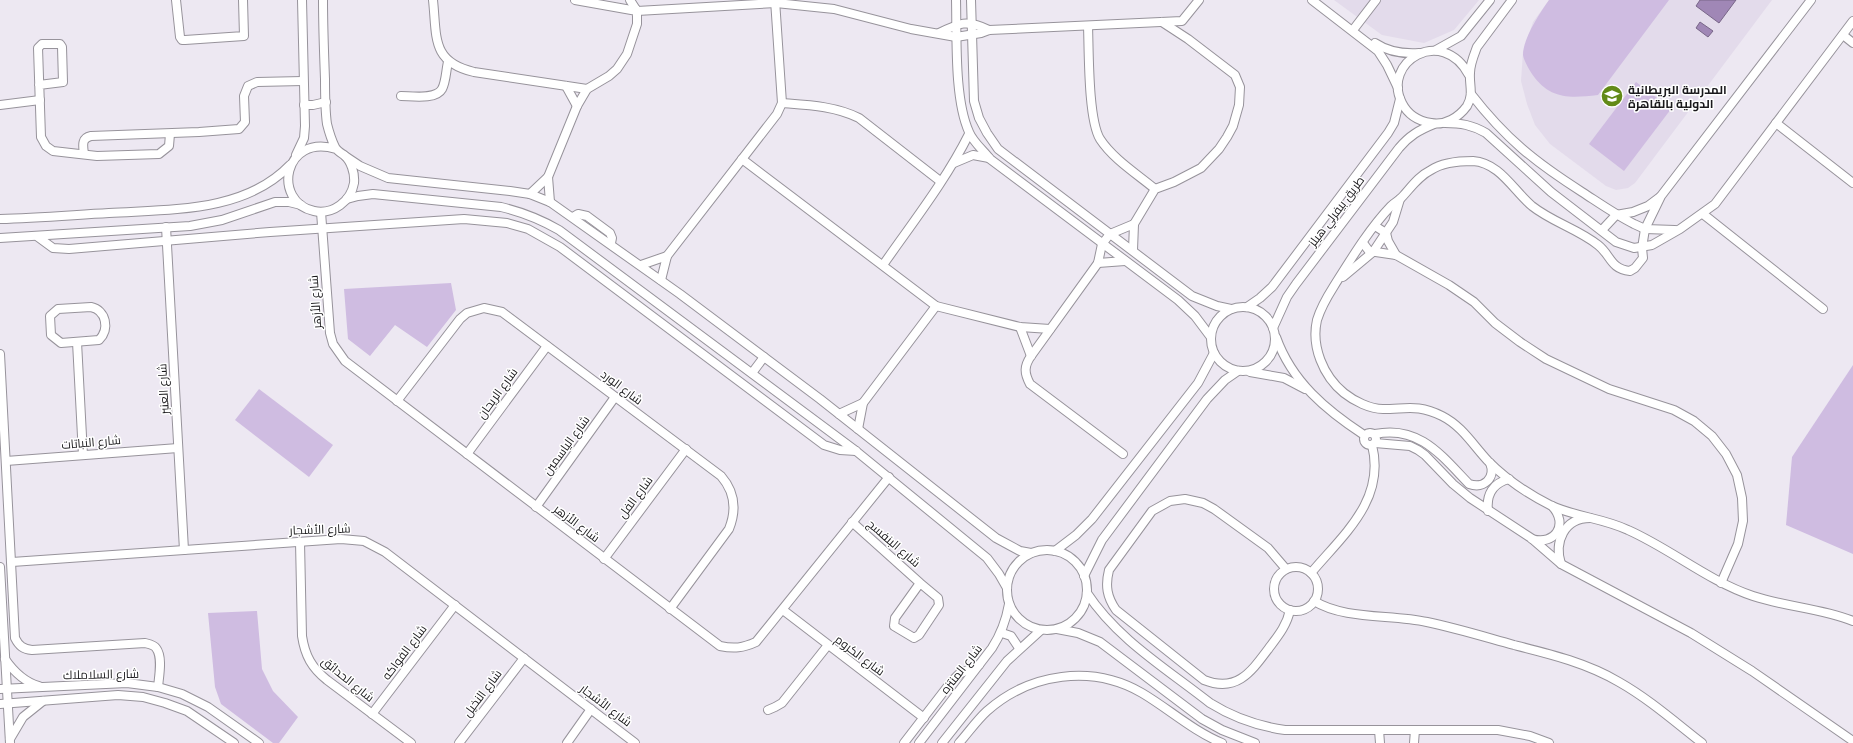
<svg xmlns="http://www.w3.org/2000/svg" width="1853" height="743" viewBox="0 0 1853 743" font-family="Lato,Cairo,sans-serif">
	<rect width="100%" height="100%" fill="#ede8f2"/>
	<g fill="#e3dbeb">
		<polygon points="1334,0 1479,0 1454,30 1424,43 1382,35"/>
		<polygon points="1549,0 1772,0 1635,183 1628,188 1616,190 1606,186 1550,144 1535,125 1527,104 1521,81 1523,52 1533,22"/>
	</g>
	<g fill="#cfbce1">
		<path d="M1549 0H1669L1598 95C1570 98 1550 100 1532 74 1529 69 1524 61 1523 55 1523 38 1540 13 1549 0Z"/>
		<polygon points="1636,82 1671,109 1624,171 1589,144"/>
		<polygon points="451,283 456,310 427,347 395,325 370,356 348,339 344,289"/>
		<polygon points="1853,365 1853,554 1786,525 1792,457"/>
		<polygon points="259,389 333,445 309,477 235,420"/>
		<polygon points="257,611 262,669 273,691 298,717 279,743 273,743 221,704 215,687 208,613"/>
	</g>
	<g fill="#a087b6" stroke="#786688">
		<polygon points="1700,0 1736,0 1719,23 1696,6"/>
		<polygon points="1700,22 1713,31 1708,37 1696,28"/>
	</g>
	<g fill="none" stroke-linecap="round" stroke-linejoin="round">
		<g stroke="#97939b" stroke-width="10">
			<g id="minor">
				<polyline points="176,0 180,37 182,40 185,40 244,36 243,0"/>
				<path d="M323 0C323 26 324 53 325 79 325 94 325 110 327 124 329 132 332 141 335 147 337 151 341 153 344 155 351 161 355 173 354 183 351 201 333 215 314 211 272 202 283 133 336 149"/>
				<path d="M433 0C437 37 431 62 474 72L587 89"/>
				<polyline points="630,0 637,11 776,3 834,9 911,29 956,37 981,33 989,30 1182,21 1199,0"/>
				<path d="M956 0C957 37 954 99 969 132 973 142 984 151 990 159L1178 300 1195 316 1210 336"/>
				<polyline points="971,0 974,101 979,118 987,133 998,149 1192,296 1217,306 1231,309"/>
				<polyline points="1312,0 1378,51 1387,65 1398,88"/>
				<path d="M1811 0 1661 196 1645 229 1642 248 1643 258 1635 268 1630 271C1610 269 1611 255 1598 245 1578 229 1552 222 1532 206 1513 190 1500 163 1473 161 1459 161 1443 162 1431 170 1419 176 1412 186 1403 196 1400 200 1395 202 1391 206 1369 229 1351 259 1334 286 1327 297 1321 307 1317 320 1311 346 1323 376 1344 393 1354 401 1370 409 1383 409 1407 409 1418 404 1442 416 1462 426 1473 445 1488 461 1506 479 1528 494 1550 505 1575 517 1603 518 1628 530 1671 549 1708 581 1753 596 1786 607 1821 608 1853 621"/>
				<path d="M1088 26C1089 51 1088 119 1100 139 1113 159 1137 174 1155 189"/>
				<polyline points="1353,30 1376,0"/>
				<path d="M939 33C959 23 967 19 989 30"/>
				<polyline points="1843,35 1853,43"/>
				<path d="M1375 43C1387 51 1404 54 1419 53"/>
				<polyline points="1436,50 1461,36 1490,0"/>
				<path d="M1469 75C1442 25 1381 62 1402 103 1408 115 1418 121 1431 123 1445 126 1459 117 1467 106 1474 94 1469 85 1470 73 1470 64 1474 55 1477 47L1512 0"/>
				<polyline points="39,85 63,82 62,47 60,44 42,44 38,48 41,137 46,146 53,151 97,156 159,154 169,146 170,134"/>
				<polyline points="566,86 577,106"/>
				<path d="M1471 94C1506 139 1535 162 1582 192 1599 203 1616 215 1634 224L1645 229 1675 230"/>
				<path d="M401 96C411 96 436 100 442 89 446 82 446 70 448 62"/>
				<path d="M782 103C808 105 835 106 859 118L940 181"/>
				<polyline points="0,105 40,100"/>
				<polyline points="304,105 313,105 326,102"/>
				<path d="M1445 123C1461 123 1472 125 1486 133L1551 192 1616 242 1634 248 1652 245 1680 229 1715 204 1853 21"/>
				<polyline points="1776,123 1853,183"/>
				<path d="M84 154C83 146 81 138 91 136L199 132 239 129 245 122 244 96 248 86 257 82 303 81"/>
				<polyline points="296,155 304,138 305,126 302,0"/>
				<polyline points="345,156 360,166 388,178 510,191 530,194 550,202 680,294 820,399 996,538 1020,551 1031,553"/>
				<polyline points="742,159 936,306 1020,327 1050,329"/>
				<polyline points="954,163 973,155 989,158"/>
				<polyline points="548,177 550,202"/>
				<polyline points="530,194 548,177 577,106 587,89 609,76 617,69 627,54 637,24 637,11 575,0"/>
				<path d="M347 199 358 196 373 194 501 207C522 212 540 219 559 230L856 451 987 558 999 574 1007 588"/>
				<path d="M321 212 330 333 333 344 345 361 720 646C734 649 743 648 756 642L889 477"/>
				<polyline points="1703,214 1823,309"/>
				<polyline points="573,217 578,214 587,216 610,233 612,238 611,243"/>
				<path d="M0 219C36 218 73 215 109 213 170 209 244 213 290 165"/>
				<polyline points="1375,226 1386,233 1388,241 1396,255"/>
				<polyline points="166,227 184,550"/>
				<polyline points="1602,230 1616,215 1633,212 1648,206 1660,197"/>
				<polyline points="38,237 53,248 69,249 270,232 464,219 507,223 528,229 560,247 824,445 840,450 856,451"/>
				<polyline points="0,238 190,226 222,220 275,202 289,202 301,205"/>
				<polyline points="1363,243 1369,251 1396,255 1449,285 1474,302 1495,323 1520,342 1546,359 1609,389 1674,410 1694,421 1712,436 1726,454 1737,475 1742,498 1743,521 1738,544 1721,583"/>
				<polyline points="1133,250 1134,224 1155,189 1174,182 1201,168 1219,149 1227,137 1233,126 1239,105 1240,87 1235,75 1188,39 1162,22"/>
				<polyline points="1098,263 1125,261"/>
				<polyline points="641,265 667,256"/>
				<path d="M883 265C913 222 946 180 969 134"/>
				<polyline points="1343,277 1373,252 1393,222 1400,199"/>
				<polyline points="661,280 667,256 777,114 782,103 775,0"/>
				<circle cx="1243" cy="339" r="32"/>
				<path d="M91 307C106 310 110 329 99 340L61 343 51 335 50 316 58 309Z"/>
				<polyline points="1247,307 1260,298 1272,287 1388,133 1394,123 1400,99"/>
				<polyline points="1020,327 1031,356"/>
				<path d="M1273 328 1287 297 1296 284 1399 148C1409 136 1419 130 1434 124"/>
				<path d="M1276 337C1292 382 1326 410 1364 435"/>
				<polyline points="77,342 83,455"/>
				<path d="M0 354 15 638C19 646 23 649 32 650L145 643C149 644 154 645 156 648 163 657 159 676 158 687"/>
				<polyline points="1250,372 1284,378 1305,389"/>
				<polyline points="752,373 764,357"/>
				<path d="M397 401 460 319 467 313 484 308 502 312 721 476C735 492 737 509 729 529L670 609"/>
				<polyline points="839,414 863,403"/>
				<polyline points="858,429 863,403 936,306"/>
				<circle cx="1370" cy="439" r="6"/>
				<path d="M1375 434C1419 425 1441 455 1469 484 1484 489 1496 478 1490 463"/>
				<polyline points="1375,443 1410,446 1418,450 1425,455 1453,484 1470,498 1531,538 1561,564 1691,633 1752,671 1853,741"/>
				<polyline points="467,454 547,346"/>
				<path d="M1123 454 1030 384C1024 373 1024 366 1031 356L1098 263 1102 244 1110 234 1134 224"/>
				<polyline points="6,461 178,448"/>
				<polyline points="536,507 615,397"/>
				<path d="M1488 511C1486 494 1493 483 1509 479"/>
				<polyline points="852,522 920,583 895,618 894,626 914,638 919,635 939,605 938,598 920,583"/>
				<path d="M1532 539C1555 546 1569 524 1552 506"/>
				<path d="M300 542 302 636C305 656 312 668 327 680L411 743"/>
				<circle cx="1047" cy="590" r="40"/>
				<polyline points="1055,551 1076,535 1092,519 1198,383 1214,353"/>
				<polyline points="604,559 686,449"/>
				<polyline points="12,562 341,539 364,541 385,552 635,743"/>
				<path d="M1561 564C1554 542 1564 518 1590 518"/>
				<circle cx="1296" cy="589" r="22"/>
				<polyline points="0,567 10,743"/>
				<path d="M1286 569 1268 548 1214 509 1203 503 1185 499 1170 501 1152 511 1109 570C1105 586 1107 597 1116 610L1204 680C1237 693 1251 672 1269 648 1278 636 1287 625 1290 610"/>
				<path d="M1311 573C1343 535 1386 500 1372 445"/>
				<polyline points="1084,576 1102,540 1207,399 1225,380 1238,371"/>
				<path d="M1087 593C1117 639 1167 669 1210 703 1234 718 1257 726 1285 730H1498L1530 736 1549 743"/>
				<path d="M1314 601C1345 620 1391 614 1427 622 1456 628 1485 637 1514 645 1550 654 1587 663 1619 682 1649 699 1675 722 1702 743"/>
				<polyline points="783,610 924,718"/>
				<polyline points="1057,629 1078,633 1100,642 1202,719 1222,730 1255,743"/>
				<polyline points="1002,633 1011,636 1019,648"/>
				<path d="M5 659C14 672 24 682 39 686"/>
				<polyline points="0,689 127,683 158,687 182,694 208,707 259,743"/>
				<polyline points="0,704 118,695 143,697 165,703 187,711 234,743"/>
				<polyline points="768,710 775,707 782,703 828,645"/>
				<polyline points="372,714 455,605"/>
				<polyline points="1379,730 1380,743"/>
				<polyline points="10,739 23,717 43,701"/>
				<polyline points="459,743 524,658"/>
				<polyline points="567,743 591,709"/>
				<polyline points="904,743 951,682 959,674 979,665"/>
				<path d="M919 743 992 648C1001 634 1006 621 1009 604"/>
				<polyline points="942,743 1007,661 1041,630"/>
				<path d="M959 743C968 733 977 720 987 711 1030 673 1092 664 1142 693 1169 709 1193 731 1222 743"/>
				<polyline points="1414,743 1415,730"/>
			</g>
		</g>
		<use href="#minor" stroke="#fff" stroke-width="8"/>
	</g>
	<defs>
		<g id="university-disc" transform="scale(1.15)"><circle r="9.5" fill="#628a17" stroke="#fff"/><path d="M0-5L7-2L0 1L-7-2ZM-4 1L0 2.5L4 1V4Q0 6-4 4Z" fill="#fff"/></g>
	</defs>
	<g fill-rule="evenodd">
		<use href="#university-disc" x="1612" y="96"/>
	</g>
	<g text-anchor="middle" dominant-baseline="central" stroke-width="3" stroke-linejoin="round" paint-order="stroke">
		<g font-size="12" font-weight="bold" fill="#1a191c" stroke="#fff" text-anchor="start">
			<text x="1628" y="89">المدرسة البريطانية<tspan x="1628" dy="14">الدولية بالقاهرة</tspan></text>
		</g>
		<g font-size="12" fill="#1a191c" stroke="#fff">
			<text transform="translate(1336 211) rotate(-53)">طريق بيفرلي هيلز</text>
			<text transform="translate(315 302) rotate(-94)">شارع الأزهر</text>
			<text transform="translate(622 387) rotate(37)">شارع الورد</text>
			<text transform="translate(163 389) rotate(-93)">شارع العنبر</text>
			<text transform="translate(497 393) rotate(-54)">شارع الريحان</text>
			<text transform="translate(91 442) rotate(-5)">شارع النباتات</text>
			<text transform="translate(566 445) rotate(-54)">شارع الياسمين</text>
			<text transform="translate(635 497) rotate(-53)">شارع الفل</text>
			<text transform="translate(577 523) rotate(37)">شارع الأزهر</text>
			<text transform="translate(320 529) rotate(-2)">شارع الأشجار</text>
			<text transform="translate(894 543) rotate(41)">شارع البنفسج</text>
			<text transform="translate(404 652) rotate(-53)">شارع الفواكه</text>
			<text transform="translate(860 655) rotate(37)">شارع الكروم</text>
			<text transform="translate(961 669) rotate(-52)">شارع المنتزه</text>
			<text transform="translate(101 674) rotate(-1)">شارع السلاملاك</text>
			<text transform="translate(348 679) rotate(39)">شارع الحدائق</text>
			<text transform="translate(482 693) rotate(-53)">شارع النخيل</text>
			<text transform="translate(606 705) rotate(37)">شارع الأشجار</text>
		</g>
	</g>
</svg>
